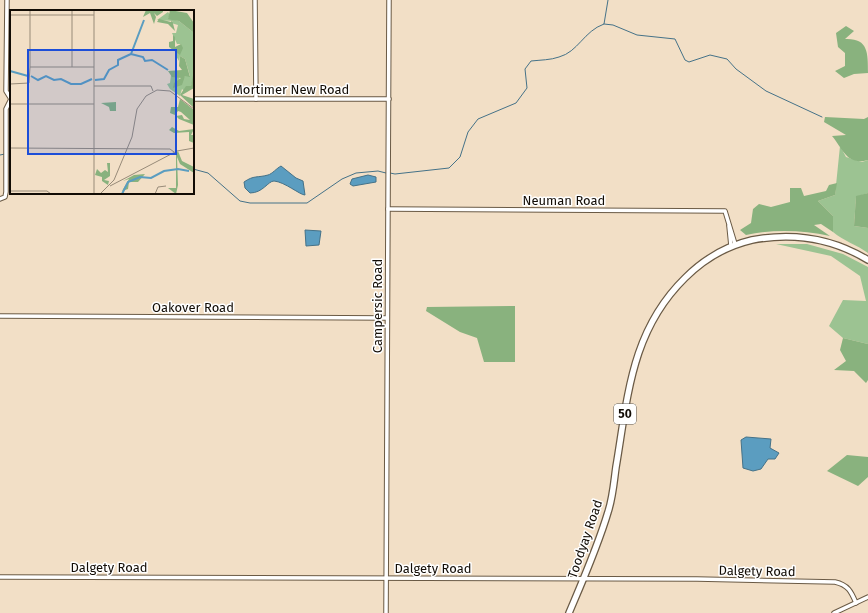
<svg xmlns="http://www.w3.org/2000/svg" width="868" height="613" viewBox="0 0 868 613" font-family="'Fira Sans',sans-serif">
	<rect width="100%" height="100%" fill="#f2dfc6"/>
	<g fill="#9cc392">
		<path d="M840 146 846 157 862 162 868 160V193L856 197 854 226 868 228V253C857 245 844 241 833 232V216L818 201 835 195Z"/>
		<polygon points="776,244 807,244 843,254 868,267 868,344 843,338 829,326 843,300 866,301 860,276 831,256"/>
	</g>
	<g fill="#89b27e">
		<path d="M846 26 854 31 845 39C868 38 868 52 868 73L854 74 844 78 835 71 845 66V53L838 47 836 33Z"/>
		<path d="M825 117 864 119 868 117V160C847 166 843 149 832 136L846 135 824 122Z"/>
		<path d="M837 183 835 195 818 201 833 216V232L821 224 814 225 830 236C802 230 774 229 746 235L740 230 751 223 753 209 759 204 771 207 790 202V188H801L804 196 826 191 829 185Z"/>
		<polygon points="868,193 868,228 854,226 856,196"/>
		<polygon points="515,306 515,362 484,362 477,338 460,332 426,311 427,307"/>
		<polygon points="843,338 868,344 868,380 866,383 854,371 834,370 846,361 840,350"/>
		<polygon points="847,455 868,457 868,477 858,486 827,471"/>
	</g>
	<g fill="#5b9dc0" stroke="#457288">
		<path d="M281 166 296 178 303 181 305 195C300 195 285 182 274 181 268 181 263 193 250 193L245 188 244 182C254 175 257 178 268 175 272 174 277 168 281 166Z"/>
		<polygon points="368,175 376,177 376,182 353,186 350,184 352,179"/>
		<polygon points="305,230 321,231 319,245 306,246"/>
		<polygon points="746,437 771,439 770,448 779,453 775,459 768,459 761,469 753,471 743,468 741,440"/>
	</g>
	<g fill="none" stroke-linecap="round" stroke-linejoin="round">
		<g stroke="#457288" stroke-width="1">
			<polyline points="604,24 613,25 637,35 675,39 685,60 689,62 710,55 727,59 736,69 766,91 822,117"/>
			<polyline points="0,155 5,154"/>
			<polyline points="193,169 208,173 240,201 250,203 307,203 342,179 356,173 378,171 386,173"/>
			<path d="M390 173 395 174 449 168 460 157 468 132 478 119 516 103 527 88 525 69 531 61C540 60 551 60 559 57 578 52 584 31 604 24L608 0"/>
		</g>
		<g stroke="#6a5a45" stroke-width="5.5">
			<g id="minor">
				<polyline points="7,0 6,91 11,99"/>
				<polyline points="255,0 256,99"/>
				<polyline points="193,99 389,99"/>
				<polyline points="0,199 5,197 6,192 6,109 11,99"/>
				<polyline points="388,209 725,211 735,244"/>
				<polyline points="729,226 731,246"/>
				<polyline points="0,316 387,318"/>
				<path d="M0 577 697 579 835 582C848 585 851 591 856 603"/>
				<polyline points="386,613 389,0"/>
				<polyline points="834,613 868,597"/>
			</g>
		</g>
		<g stroke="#6a5a45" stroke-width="8">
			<path id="primary" d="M569 613C583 580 598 546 608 512 613 497 614 481 616 467 628 396 631 331 685 278 704 259 726 246 752 240 794 232 832 238 868 260"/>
		</g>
		<use href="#minor" stroke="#fff" stroke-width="3.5"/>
		<use href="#primary" stroke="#fff" stroke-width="5.5"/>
	</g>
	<g text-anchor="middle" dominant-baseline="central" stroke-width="3" stroke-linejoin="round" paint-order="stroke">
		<rect fill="#fff" stroke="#595550" stroke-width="1" x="614" y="404" width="22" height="20" rx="3"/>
		<g font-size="12" font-weight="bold" fill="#120c05">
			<text x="625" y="414">50</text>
		</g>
		<g font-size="13" fill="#120c05" stroke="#fff">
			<text x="291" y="89">Mortimer New Road</text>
			<text x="564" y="200">Neuman Road</text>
			<text transform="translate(377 306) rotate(-90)">Campersic Road</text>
			<text x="193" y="307">Oakover Road</text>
			<text transform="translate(585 539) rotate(-71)">Toodyay Road</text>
			<text x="109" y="567">Dalgety Road</text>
			<text x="433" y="568">Dalgety Road</text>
			<text transform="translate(757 571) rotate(1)">Dalgety Road</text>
		</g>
	</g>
	<g transform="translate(10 10)">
		<rect width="184" height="184" fill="#f2dfc6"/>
		<path d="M158 2 161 6 158 8 169 11 184 23 183 70 181 76 174 81 172 79 170 86 160 79 157 74 160 73 161 65 169 66 170 73 175 66H180L175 49 170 46 169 51 166 46V42L170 44 171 34H167L162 23H166L168 15 161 13 163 11 147 10Z" fill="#9cc392"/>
		<path d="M136 0H153V2L147 6 144 3 146 7 144 14 140 3 133 7ZM160 0 177 3 184 13V23L169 11 162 10 165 21 158 14 147 12 149 9 161 12 162 10 158 9ZM163 25 165 27V37L171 34 173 38 170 45 159 37V32L163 31ZM170 46 175 49 180 67 175 66 172 75 163 78 164 73 171 68 162 67 158 61 172 60 169 56ZM184 60V78L172 85 184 89V98L170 85 176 76H181ZM170 89 184 100V115L169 109 166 106 172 105 174 109 180 110 171 102 168 101 165 105 160 103 161 97H168ZM106 92V101H100L99 97 91 93ZM162 117 169 121 184 119 181 125H184V133L179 131V122L164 123 159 120ZM168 141 172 151 184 157V163L170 154 167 147 168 175 166 184 158 178H166V144ZM97 153H100V166L94 170 99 171 98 175 92 171V167L85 165 87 159 91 163 95 160 98 162ZM135 164 128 172H119L118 179 112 181 119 169 113 171 124 165Z" fill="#89b27e"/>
		<path fill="none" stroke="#5b9dc0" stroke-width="2" d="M121 44 133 47 135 51 142 50 158 60M0 61 18 66M21 66 28 70 36 66 44 70 51 69 61 74H71L82 69M85 70 94 69 99 60 108 55V50L121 44 134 10M112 184 118 172 130 167 141 168 154 161 168 159 179 161"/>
		<path fill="none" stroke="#988b79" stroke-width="1" d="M20 0V57H84M0 5H84M62 57V0M0 74 19 73 20 57M84 76H141L143 81M0 94H84M0 138 160 139 164 142M100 176 167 141 184 138M0 181H37L41 184M84 184V0M90 184 104 170 122 127 127 99 136 86 147 80 160 81 184 99M145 184 148 177 156 176"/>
		<path fill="#1d4ed8" fill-opacity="0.15" stroke="#1d4ed8" stroke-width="2" d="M18 40H166V144H18Z"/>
		<rect width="184" height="184" fill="none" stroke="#120c05" stroke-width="2"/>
	</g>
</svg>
